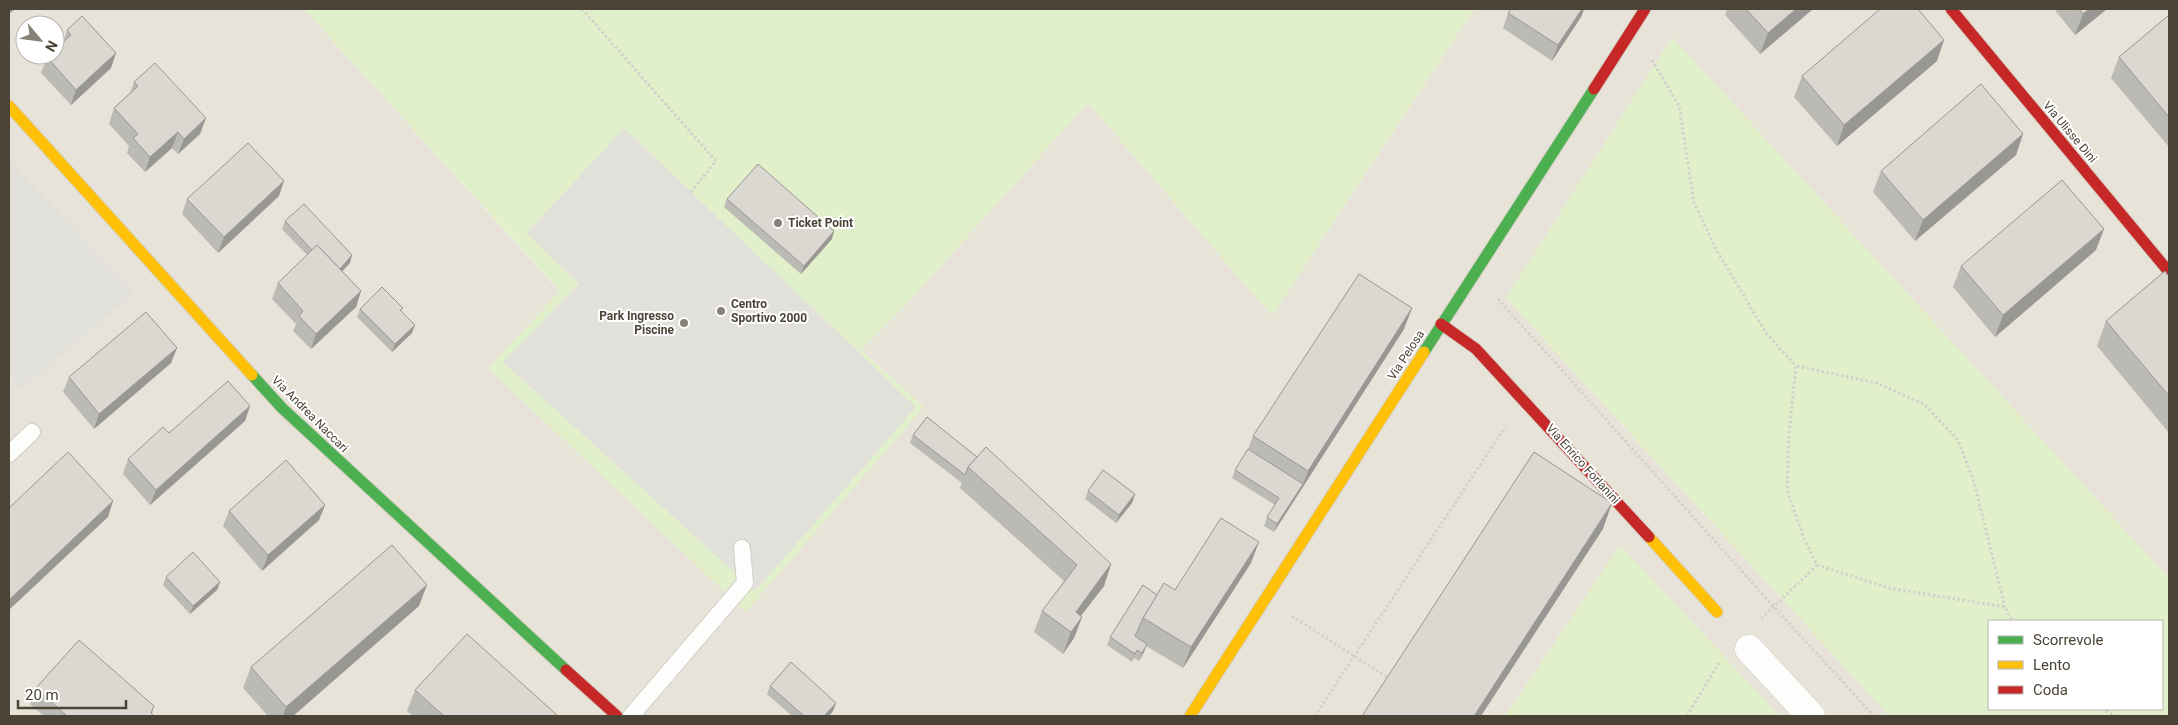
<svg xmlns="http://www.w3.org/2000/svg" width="2178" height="725" viewBox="0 0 2178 725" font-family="Roboto,sans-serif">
	<rect width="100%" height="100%" fill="#f3f1ec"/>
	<path fill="#e8e3d9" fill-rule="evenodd" d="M9 9H304L560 292 488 368 924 407 861 350 904 307 1088 103 1272 316 1474 9H2169V716H9ZM25 25H55V55H25ZM1989 621H2162V709H1989Z"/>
	<g fill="#e1f0ca" fill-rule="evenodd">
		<polygon points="304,9 1474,9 1272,316 1088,103 904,307 861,350 924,407 746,612 488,368 560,291"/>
		<path d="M1672 37 2169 578V716H1889L1506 298ZM2162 621V709H1989V621Z"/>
		<polygon points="1620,545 1780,716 1505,716"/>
	</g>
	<g fill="#e2e0db">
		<polygon points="624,128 916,407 755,591 503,362 579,284 527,233"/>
		<polygon points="9,159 134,293 21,389 9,375"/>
	</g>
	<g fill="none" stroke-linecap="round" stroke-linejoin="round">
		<g stroke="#d0cdc8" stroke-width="18">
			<g id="lane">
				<polyline points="9,454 32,432"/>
				<polyline points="631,716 745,583 742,548"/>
			</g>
		</g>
		<g stroke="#d0cdc8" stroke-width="29">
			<polyline id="street" points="1749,649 1811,716"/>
		</g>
		<g stroke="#d3cec2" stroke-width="13">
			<g id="fast">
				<polyline points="1424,352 1594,89"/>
				<polyline points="252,375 282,408 566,670"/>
			</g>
		</g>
		<g stroke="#d3cec2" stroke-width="13">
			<g id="slow">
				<polyline points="9,106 252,375"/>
				<polyline points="1649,537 1717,612"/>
				<polyline points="1190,716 1424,352"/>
			</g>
		</g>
		<g stroke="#d3cec2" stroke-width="13">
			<g id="jam">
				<polyline points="1951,9 2169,272"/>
				<polyline points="1594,89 1645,9"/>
				<polyline points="1441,324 1476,349 1649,537"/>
				<polyline points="566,670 617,716"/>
			</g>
		</g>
		<g stroke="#d3d1cb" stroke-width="3" stroke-dasharray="2.5 2.5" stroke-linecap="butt">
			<polyline points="582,9 716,161 691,192"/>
			<polyline points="1652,60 1679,106 1694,203 1716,249 1766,333 1796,366 1789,434 1787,490 1805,541 1817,565 1761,619"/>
			<polyline points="1498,299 1774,607 1874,716"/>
			<polyline points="1797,366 1877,383 1924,404 1958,440 1974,482 2005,607"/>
			<polyline points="1817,565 1889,588 2005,607 2012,621"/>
			<polyline points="1292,616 1390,679"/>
			<polyline points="2101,709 2116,716"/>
			<polyline points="1315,716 1505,427"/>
			<polyline points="1687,716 1720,661"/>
		</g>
		<use href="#lane" stroke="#fdfdfc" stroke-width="16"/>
		<use href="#street" stroke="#fdfdfc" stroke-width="28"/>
		<use href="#fast" stroke="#4caf50" stroke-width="11"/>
		<use href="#slow" stroke="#ffc107" stroke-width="11"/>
		<use href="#jam" stroke="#c62828" stroke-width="11"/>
	</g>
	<g fill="#bcbab5">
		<polygon points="1584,9 1581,17 1552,61 1503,28 1508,13"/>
		<polygon points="1727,9 1813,9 1760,54 1725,15"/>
		<polygon points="2054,9 2107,9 2075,35"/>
		<polygon points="2169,15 2169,147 2111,78 2119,57"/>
		<polygon points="67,30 116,53 111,68 71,105 41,73 47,57 63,42"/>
		<polygon points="1937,61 1837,146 1794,97 1802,76"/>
		<polygon points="134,82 200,134 178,154 172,148 145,172 127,153 129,146 109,124 114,108 130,93"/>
		<polygon points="2023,134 2016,155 1915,241 1873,192 1881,171"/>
		<polygon points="279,196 218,253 182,214 187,199"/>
		<polygon points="727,199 832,239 801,274 724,207"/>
		<polygon points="285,221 350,263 342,271 361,291 356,307 311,349 293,331 296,324 272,299 278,283 307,255 282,229"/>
		<polygon points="2096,250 1995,337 1953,287 1961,266"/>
		<polygon points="2169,277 2169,433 2097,346 2106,321"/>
		<polygon points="1412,308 1404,329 1274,532 1264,526 1267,517 1275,505 1232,478 1235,470 1248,449 1253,436"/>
		<polygon points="360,309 402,311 412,333 392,352 357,317"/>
		<polygon points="177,348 171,363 94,429 63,392 69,377"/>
		<polygon points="250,406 245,421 150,505 123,474 128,459 169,433"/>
		<polygon points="927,417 1111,564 1104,586 1081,616 1082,617 1074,638 1063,654 1034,632 1042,611 1064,581 960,488 962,483 910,443 913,435"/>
		<polygon points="1088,491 1135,494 1132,503 1116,523 1085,499"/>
		<polygon points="325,505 319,520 262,571 223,526 229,511"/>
		<polygon points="1251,563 1183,668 1146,646 1144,652 1139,661 1134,658 1132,662 1107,645 1110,637 1157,595 1175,590"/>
		<polygon points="166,577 220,582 217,590 190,614 163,585"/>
		<polygon points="419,606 293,716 268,716 243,688 251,667"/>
		<polygon points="770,686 833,711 829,716 792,716 767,694"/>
		<polygon points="36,688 154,706 152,714 154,716 44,716 30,704"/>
		<polygon points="415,690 558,716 413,716 407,711"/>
	</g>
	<g fill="#999793">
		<polygon points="9,9 15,9 9,14"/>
		<polygon points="1582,9 1584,9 1581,17 1552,61 1558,45"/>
		<polygon points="1796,9 1813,9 1760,54 1768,33"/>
		<polygon points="2089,9 2107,9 2075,35 2083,14"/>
		<polygon points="1944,40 1937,61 1837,146 1844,125"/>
		<polygon points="116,53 111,68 71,105 76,90"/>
		<polygon points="206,118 200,134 178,154 184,139"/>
		<polygon points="178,132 172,148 145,172 150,157"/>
		<polygon points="2023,134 2016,155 1915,241 1923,220"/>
		<polygon points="284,181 279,196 218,253 224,237"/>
		<polygon points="2104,229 2096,250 1995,337 2003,315"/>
		<polygon points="834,231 832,239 801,274 804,266"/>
		<polygon points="352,255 350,263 332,282 335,273"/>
		<polygon points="361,291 356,307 311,349 316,334"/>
		<polygon points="1412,308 1404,329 1274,532 1277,524 1303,484 1308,471"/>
		<polygon points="415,325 412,333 392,352 395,344"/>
		<polygon points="177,348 171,363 94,429 99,414"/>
		<polygon points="250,406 245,421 150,505 156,490"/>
		<polygon points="1135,494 1132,503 1116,523 1119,515"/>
		<polygon points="113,501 108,517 9,610 9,600"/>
		<polygon points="1612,503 1603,529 1481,716 1474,716"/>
		<polygon points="325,505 319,520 262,571 268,555"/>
		<polygon points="1259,542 1251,563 1183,668 1191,647"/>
		<polygon points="1111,564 1104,586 1069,631 1076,612"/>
		<polygon points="220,582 217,590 190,614 193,606"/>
		<polygon points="427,585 419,606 293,716 283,716 286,707"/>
		<polygon points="1082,617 1074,638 1063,654 1071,632"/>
		<polygon points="1147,644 1144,652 1139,661 1142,653"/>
		<polygon points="836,703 833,711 829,716 824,716"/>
	</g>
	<g fill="#dbd8d2" stroke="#999793">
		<polygon points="1511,9 1582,9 1558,45 1508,13"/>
		<polygon points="1746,9 1796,9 1768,33"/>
		<polygon points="1880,9 1918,9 1944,40 1844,125 1802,76"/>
		<polygon points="2079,9 2089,9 2083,14"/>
		<polygon points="2169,15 2169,117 2119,57"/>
		<polygon points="82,16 116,53 76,90 47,57 49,55 55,55 55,49 71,35 67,30"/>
		<polygon points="155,63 206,118 184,139 178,132 150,157 133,138 138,134 114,108 138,86 134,82"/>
		<polygon points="1981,84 2023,134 1923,220 1881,171"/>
		<polygon points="248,143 284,181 224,237 187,199"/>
		<polygon points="758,164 834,231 804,266 727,199"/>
		<polygon points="2062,180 2104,229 2003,315 1961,266"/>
		<polygon points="304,204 352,255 340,269 317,245 312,250 285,221"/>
		<polygon points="317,245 361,291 316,334 299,316 303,311 278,283"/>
		<polygon points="2165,271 2169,277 2169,396 2106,321"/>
		<polygon points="1359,274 1412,308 1308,471 1253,436"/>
		<polygon points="382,287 403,308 400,310 415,325 395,344 360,309"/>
		<polygon points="146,312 177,348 99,414 69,377"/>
		<polygon points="228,381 250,406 156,490 128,459 163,427 169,433"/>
		<polygon points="927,417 977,457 968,467 965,475 913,435"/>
		<polygon points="986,447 1111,564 1076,612 1082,617 1071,632 1042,611 1077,565 968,467"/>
		<polygon points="1248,449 1303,484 1277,524 1267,517 1279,498 1235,470"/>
		<polygon points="68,452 113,501 9,600 9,508"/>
		<polygon points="1534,452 1612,503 1474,716 1362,716"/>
		<polygon points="286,460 325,505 268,555 229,511"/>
		<polygon points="1103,470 1135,494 1119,515 1088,491"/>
		<polygon points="1221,518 1259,542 1191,647 1143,618 1164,583 1175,590"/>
		<polygon points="392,545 427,585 286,707 251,667"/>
		<polygon points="193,552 220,582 193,606 166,577"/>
		<polygon points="1143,585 1157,595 1143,618 1137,632 1135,636 1147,644 1142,653 1137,650 1135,654 1110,637"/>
		<polygon points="467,634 558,716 444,716 415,690"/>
		<polygon points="79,640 154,706 151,713 154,716 67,716 36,688"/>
		<polygon points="791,662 836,703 824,716 804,716 770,686"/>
	</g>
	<g fill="#868076" stroke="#fff" stroke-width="2">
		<circle cx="778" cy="223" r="5"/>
		<circle cx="721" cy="311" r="5"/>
		<circle cx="684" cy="323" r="5"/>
	</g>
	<g text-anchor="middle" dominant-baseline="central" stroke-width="4" stroke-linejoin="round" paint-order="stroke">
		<g font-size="12" fill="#4b4336" stroke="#fff">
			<text transform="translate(2070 132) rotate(50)">Via Ulisse Dini</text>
			<text transform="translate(1406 355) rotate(-57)">Via Pelosa</text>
			<text transform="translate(310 414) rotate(45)">Via Andrea Naccari</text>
			<text transform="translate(1583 464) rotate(48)">Via Enrico Forlanini</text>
		</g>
		<g font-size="12" font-weight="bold" fill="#4b4336" stroke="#fff" text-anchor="start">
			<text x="788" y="223">Ticket Point</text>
			<text x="731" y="304">Centro<tspan x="731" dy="14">Sportivo 2000</tspan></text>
			<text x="674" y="316" text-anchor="end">Park Ingresso<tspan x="674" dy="14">Piscine</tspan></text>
		</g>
	</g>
	<rect width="2178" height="725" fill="none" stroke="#4b4336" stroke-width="20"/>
	<rect x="1988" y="620" width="175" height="90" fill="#ffffff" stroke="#b7b4af"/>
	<rect x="1998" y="636" width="25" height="8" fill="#4caf50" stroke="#b7b4af"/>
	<text x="2033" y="645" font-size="15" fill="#4b4336">Scorrevole</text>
	<rect x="1998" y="661" width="25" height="8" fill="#ffc107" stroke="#b7b4af"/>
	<text x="2033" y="670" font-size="15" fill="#4b4336">Lento</text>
	<rect x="1998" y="686" width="25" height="8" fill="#c62828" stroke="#b7b4af"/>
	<text x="2033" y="695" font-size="15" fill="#4b4336">Coda</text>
	<g transform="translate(40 40) rotate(119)"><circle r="24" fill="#ffffff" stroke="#b7b4af"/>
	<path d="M0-4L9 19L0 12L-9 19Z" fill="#868076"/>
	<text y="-8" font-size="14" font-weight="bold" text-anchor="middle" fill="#4b4336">N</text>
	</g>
	<path d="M18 700v8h108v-8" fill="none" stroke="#4b4336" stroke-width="2.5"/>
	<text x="25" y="700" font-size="15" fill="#4b4336" stroke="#ffffff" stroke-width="4" paint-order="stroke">20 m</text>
</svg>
